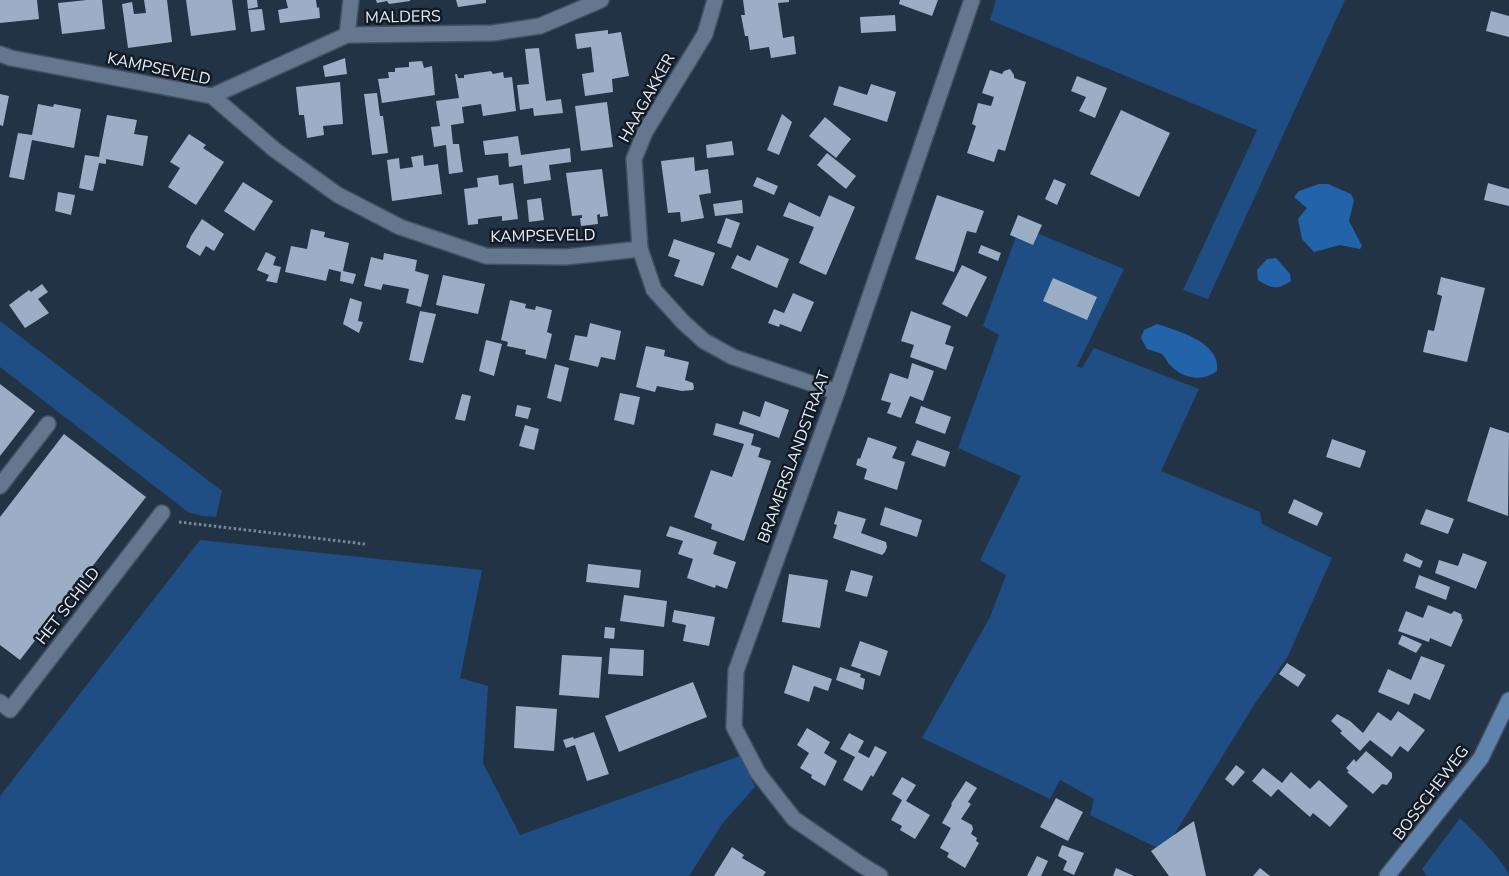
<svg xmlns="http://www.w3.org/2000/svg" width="1509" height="876" viewBox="0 0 1509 876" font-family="'Nunito Sans',sans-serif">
	<rect width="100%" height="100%" fill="#233346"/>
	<g fill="#1e4e84">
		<polygon points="996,0 1345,0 1208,299 1183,290 1257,130 990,20"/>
		<polygon points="1020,226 1124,269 1077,366 1082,368 1094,348 1199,389 1161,471 1260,512 1262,524 1332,558 1288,656 1254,705 1164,851 1090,815 1094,799 1060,780 1050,799 922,738 990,617 1006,575 980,560 1021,476 958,448 999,335 983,326"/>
		<polygon points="0,321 222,491 216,517 202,516 188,512 0,367"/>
		<polygon points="200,540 482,570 460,678 488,686 483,763 520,835 740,756 755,787 722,824 689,876 0,876 0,796"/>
		<path d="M1460 818C1470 828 1508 865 1509 876H1427L1422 869Z"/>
	</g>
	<g fill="#2363aa">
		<polygon points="1319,184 1328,184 1351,194 1354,200 1349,221 1362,246 1360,249 1340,245 1314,252 1302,239 1298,219 1307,208 1294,197 1299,191"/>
		<path d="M1276 258 1290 274 1291 281C1277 290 1272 289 1258 280L1257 270 1267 259Z"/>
		<path d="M1157 324C1178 331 1221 342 1217 371 1203 382 1184 379 1171 366 1167 363 1166 357 1162 354 1157 352 1151 350 1147 349L1141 338 1144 330Z"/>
	</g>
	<g fill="#9baec6">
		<polygon points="0,0 37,0 39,19 0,23"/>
		<polygon points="87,0 102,0 105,29 62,34 58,3"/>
		<polygon points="144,0 167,0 172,42 128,48 122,4 132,2 134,14 146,13"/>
		<polygon points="186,0 232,0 236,30 191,36"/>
		<polygon points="247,0 257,0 258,7 248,9"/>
		<polygon points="286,0 316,0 317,8 319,7 320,18 280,23 278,10 288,8"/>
		<polygon points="376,0 410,0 410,1 389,4 387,1 377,3"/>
		<polygon points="456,0 486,0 486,3 458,7"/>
		<polygon points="743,0 789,0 789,2 778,3 783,38 794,36 796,54 771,58 769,47 750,50 748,36 745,36 741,15 745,15"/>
		<polygon points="900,0 938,0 932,16 899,4"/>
		<polygon points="262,9 265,30 251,32 248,10"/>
		<polygon points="1491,11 1509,16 1509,37 1486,31"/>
		<polygon points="895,15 896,31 861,33 860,17"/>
		<polygon points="608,30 608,34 621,32 629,76 612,79 613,92 585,96 582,74 594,72 591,47 577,49 575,34"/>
		<polygon points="539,48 546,101 561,99 563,113 534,116 533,108 520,110 517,85 529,84 525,49"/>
		<polygon points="345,58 347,74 325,77 323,66"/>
		<polygon points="422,61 424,68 432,66 435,95 382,103 378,79 389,78 388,72 395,72 395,68 409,67 409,62"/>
		<polygon points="1010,69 1014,75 1014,78 1026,82 1005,151 998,149 994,162 967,153 976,126 972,124 978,103 991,106 994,97 982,93 990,70 1002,74 1004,71"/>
		<polygon points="491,71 493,74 503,72 504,78 512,77 516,111 483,116 481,104 462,107 464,123 451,125 453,144 459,144 463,172 449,174 446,145 434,147 431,127 440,126 436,101 459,98 455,74 457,74 458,78 464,78 464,75"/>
		<polygon points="1077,76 1107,88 1095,118 1079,111 1086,97 1071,91"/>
		<polygon points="340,82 343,124 323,126 324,135 307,138 304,115 299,115 296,87"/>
		<polygon points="871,84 896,92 887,122 833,105 839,86 867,95"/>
		<polygon points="377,93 380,116 383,116 388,153 372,155 364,94"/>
		<polygon points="0,94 9,96 3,126 0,125"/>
		<polygon points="607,102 613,147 581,151 575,106"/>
		<polygon points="38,104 53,107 54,104 81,109 74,148 32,140 24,180 9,177 18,133 32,135"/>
		<polygon points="1121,110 1170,133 1139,197 1090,174"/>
		<polygon points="782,114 792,122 779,155 767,150"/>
		<polygon points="107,115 137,120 134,134 148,136 143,166 106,159 106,164 99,163 93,191 79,188 85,155 99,157"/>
		<polygon points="825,117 851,139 836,158 809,136"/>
		<polygon points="189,134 206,145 203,148 224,162 196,205 168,187 180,168 170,162"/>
		<polygon points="518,136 521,155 570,148 571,162 549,165 551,180 524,184 522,165 509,167 508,153 485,155 483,141"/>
		<polygon points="732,141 734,155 707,158 706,145"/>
		<polygon points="827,153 856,176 846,189 817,165"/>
		<polygon points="423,155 424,166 438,164 442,194 392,201 387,160 399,158 400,169 413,167 411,157"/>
		<polygon points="694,157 695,171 708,169 711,193 699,195 704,218 681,222 680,212 668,213 661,161"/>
		<polygon points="602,169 608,216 600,217 600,214 597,215 598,224 581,226 580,218 582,218 582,215 572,216 566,173"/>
		<polygon points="498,175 499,185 513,183 518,219 502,221 502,216 493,217 478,219 478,224 468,225 464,189 478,187 477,178"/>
		<polygon points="757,177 778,186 774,195 753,186"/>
		<polygon points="1054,179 1066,184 1057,205 1045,199"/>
		<polygon points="243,182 273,201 254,231 224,211"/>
		<polygon points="1488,183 1509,189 1509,206 1484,200"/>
		<polygon points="58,192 75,195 71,215 55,211"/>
		<polygon points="829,195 855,207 826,275 799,263 814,227 783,216 789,202 820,217"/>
		<polygon points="937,195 984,211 976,233 967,231 954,272 915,259"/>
		<polygon points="541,198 544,220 529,222 527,200"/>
		<polygon points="742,200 743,213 715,216 713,204"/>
		<polygon points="1018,215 1042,225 1033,245 1010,235"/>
		<polygon points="726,218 740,223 731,248 717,243"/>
		<polygon points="202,219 224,234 214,251 206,246 200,256 186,247 191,236"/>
		<polygon points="311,229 325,232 324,237 349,243 343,271 356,274 353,284 340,281 341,272 329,269 326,281 285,272 291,246 307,249"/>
		<polygon points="674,239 715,253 703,286 674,276 680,260 668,256"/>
		<polygon points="757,245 789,259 777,288 731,268 737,255 750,261"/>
		<polygon points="981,245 1001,253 998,261 978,253"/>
		<polygon points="266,252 276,257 273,265 281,267 277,283 266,281 269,275 257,270"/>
		<polygon points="384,253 417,260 415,271 429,275 421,307 406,303 409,289 383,284 381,290 364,286 371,257 383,260"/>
		<polygon points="962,265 987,277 967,317 942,304"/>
		<polygon points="443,275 485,284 478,314 436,305"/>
		<polygon points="1441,277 1485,288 1467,362 1423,352 1428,330 1434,331 1442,296 1437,294"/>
		<polygon points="1053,278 1097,297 1087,320 1043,301"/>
		<polygon points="42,284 48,292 38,299 49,313 25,328 9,305 29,290 31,292"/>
		<polygon points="793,293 814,302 801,332 780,324 779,327 768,323 774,309 784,313"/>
		<polygon points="350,298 362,302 358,321 363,322 359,333 343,324"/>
		<polygon points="510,300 526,304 525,308 535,310 536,306 552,310 547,332 552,334 546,359 525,354 526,350 507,346 508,342 501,340"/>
		<polygon points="420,311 436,314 423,363 409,360"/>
		<polygon points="911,311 951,326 945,344 954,347 946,370 910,357 914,345 901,341"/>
		<polygon points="590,323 621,331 615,360 601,357 598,367 569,360 575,335 587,337"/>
		<polygon points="486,340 502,344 494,376 479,371"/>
		<polygon points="646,346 665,350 664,356 689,362 685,380 693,383 694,388 693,390 682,391 657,386 655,392 636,387"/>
		<polygon points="912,363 934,371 923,401 910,396 901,418 887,413 891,403 881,400 890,373 908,379"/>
		<polygon points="555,364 569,368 561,402 547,398"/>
		<polygon points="0,384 35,411 0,456"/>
		<polygon points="620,393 640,397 634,425 614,420"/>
		<polygon points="462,394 471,396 465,421 455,419"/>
		<polygon points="765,401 789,410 779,438 739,424 743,411 760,417"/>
		<polygon points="517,405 531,408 528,419 515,416"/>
		<polygon points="921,406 951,417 945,434 915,423"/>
		<polygon points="716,423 754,434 751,445 761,448 758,457 771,461 744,541 711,529 712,524 694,517 711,470 732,477 744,444 713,435"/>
		<polygon points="525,425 539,429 534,450 519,446"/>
		<polygon points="1490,427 1509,433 1508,516 1467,501"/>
		<polygon points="64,434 146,497 20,660 0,645 0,517"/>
		<polygon points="868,437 897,447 892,458 905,462 897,490 864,479 867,469 856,465 858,458 860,459"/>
		<polygon points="1332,439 1366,451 1360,468 1326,457"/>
		<polygon points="917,440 950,452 945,467 911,455"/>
		<polygon points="1294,499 1323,513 1317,526 1288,513"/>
		<polygon points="885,507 922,520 917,537 880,525"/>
		<polygon points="1426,509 1454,519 1448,534 1420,524"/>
		<polygon points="838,511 866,519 861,533 886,542 887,547 885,552 882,555 833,538 837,525 834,524"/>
		<polygon points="670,526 717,542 713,554 736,562 727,589 716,585 715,588 687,578 693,559 678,554 683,541 666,536"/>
		<polygon points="1406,553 1423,561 1420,568 1403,561"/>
		<polygon points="1463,553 1487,562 1476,589 1435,573 1439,560 1458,566"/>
		<polygon points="588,564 641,570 639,588 586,582"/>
		<polygon points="851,570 873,576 867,597 845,591"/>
		<polygon points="789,574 828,580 820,628 782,622"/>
		<polygon points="1419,575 1450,587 1446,600 1415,588"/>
		<polygon points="624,595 667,601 664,627 620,621"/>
		<polygon points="1428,605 1451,614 1454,611 1461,614 1462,619 1463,620 1451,647 1430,638 1429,642 1398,631 1406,611 1423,618"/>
		<polygon points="674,610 715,617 709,646 683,641 686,625 672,622"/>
		<polygon points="605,627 615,628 614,639 604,638"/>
		<polygon points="1402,635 1422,644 1416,653 1398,644"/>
		<polygon points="860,641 888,651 880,676 851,666"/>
		<polygon points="610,648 644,650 643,676 608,674"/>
		<polygon points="562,655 602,657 599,698 559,695"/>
		<polygon points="1421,656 1445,665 1430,700 1414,693 1409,705 1378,692 1388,669 1411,680"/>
		<polygon points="1287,663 1306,675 1298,687 1279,674"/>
		<polygon points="793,665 832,679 828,691 814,686 809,702 784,693"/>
		<polygon points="840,667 861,674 860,677 865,679 863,690 836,680"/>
		<polygon points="693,682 707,717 619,752 605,716"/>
		<polygon points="516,706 557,709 554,751 514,748"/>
		<polygon points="1398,711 1425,730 1408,752 1400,746 1392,757 1370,740 1360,751 1340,733 1342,731 1331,721 1337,714 1350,721 1363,733 1378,712 1391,721"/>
		<polygon points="807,728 830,742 824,753 837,761 825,786 811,778 812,775 800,768 809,753 797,745"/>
		<polygon points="594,732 609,774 587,781 575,745 566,748 563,740 573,737 574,739"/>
		<polygon points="849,733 864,741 858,752 869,758 875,746 887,752 873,777 871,775 862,791 843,780 855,757 840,749"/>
		<polygon points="1366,751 1392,773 1392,778 1387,785 1382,784 1373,794 1347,772 1349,771 1346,768 1354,759 1356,762"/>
		<polygon points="1236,765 1245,772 1233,786 1225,779"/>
		<polygon points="1263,768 1282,783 1291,772 1310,789 1319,780 1348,806 1330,827 1313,813 1310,817 1278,789 1271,797 1252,781"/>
		<polygon points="902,777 916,785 906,801 930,815 915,839 900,830 902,826 891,820 902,800 892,794"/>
		<polygon points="966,781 977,788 968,802 971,804 961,819 972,825 973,829 971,834 977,838 976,841 979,843 965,868 947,857 949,853 940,848 951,828 942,823 952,805 951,804"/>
		<polygon points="1056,798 1083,812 1068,841 1040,827"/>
		<polygon points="1194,821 1206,876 1169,876 1151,851"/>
		<polygon points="1062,845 1084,853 1074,875 1063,870 1067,861 1058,856"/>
		<polygon points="732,847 744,855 742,858 766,872 763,876 714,876"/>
		<polygon points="1037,856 1048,861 1041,876 1027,876"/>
		<polygon points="1116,868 1134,876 1113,876"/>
		<polygon points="1260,868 1270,876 1253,876"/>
	</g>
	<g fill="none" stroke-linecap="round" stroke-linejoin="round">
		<g stroke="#435162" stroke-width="18">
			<g id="street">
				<polyline points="347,35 351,0"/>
				<polyline points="0,54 11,58 212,96 275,150 338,195 400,227 486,256 566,257 640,249 654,290 683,322 704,341 733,357 837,392"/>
				<polyline points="212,96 347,35 493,33 540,26 601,0"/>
				<polyline points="640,249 634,159 645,132 705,34 715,0"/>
				<polyline points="0,486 48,424"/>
				<polyline points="0,702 10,710 162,513"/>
				<polyline points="880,876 860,864 794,819 758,773 734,727 736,671 837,392 972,0"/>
			</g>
		</g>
		<g stroke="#435162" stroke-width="18">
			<polyline id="secondary" points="1387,876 1481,758 1509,700"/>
		</g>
		<polyline stroke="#798696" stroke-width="3" stroke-dasharray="2.5 2.5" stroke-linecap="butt" points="179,522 365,544"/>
		<use href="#street" stroke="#65778e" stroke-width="15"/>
		<use href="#secondary" stroke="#6083ad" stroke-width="15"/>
	</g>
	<g text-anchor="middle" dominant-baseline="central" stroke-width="5" stroke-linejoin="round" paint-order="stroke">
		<g font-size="16" fill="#e4eefa" stroke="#131a23">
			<text transform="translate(403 17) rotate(-1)">MALDERS</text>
			<text transform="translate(159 69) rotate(12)">KAMPSEVELD</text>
			<text transform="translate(647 98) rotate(-61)">HAAGAKKER</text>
			<text transform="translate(543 236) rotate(-1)">KAMPSEVELD</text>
			<text transform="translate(794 457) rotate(-70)">BRAMERSLANDSTRAAT</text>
			<text transform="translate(68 606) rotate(-52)">HET SCHILD</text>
			<text transform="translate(1431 793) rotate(-53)">BOSSCHEWEG</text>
		</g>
	</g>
</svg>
